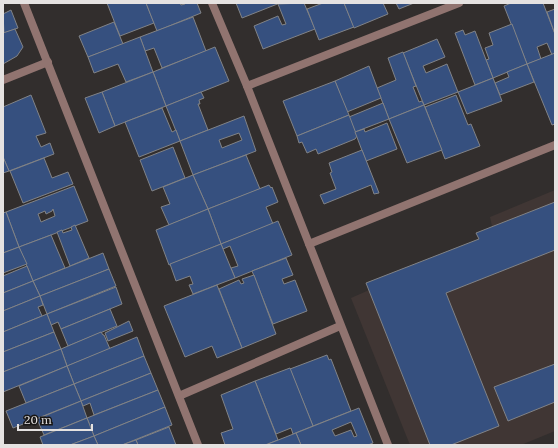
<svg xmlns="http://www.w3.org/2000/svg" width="558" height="448" viewBox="0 0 558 448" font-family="Lora,serif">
	<rect width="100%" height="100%" fill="#322e2d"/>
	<polygon fill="#403634" points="555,190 555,431 521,445 410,445 351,298 494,235 490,217"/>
	<g fill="#36507f" stroke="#818387" fill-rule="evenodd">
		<polygon points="107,3 146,3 154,23 120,36"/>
		<polygon points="146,3 180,3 181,5 185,4 184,3 197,3 201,13 157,31"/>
		<polygon points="236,3 280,3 242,18"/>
		<polygon points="304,3 315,29 263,49 254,26 278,16 282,25 286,24 278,4"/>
		<polygon points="323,3 344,3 354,27 319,40 307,9"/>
		<polygon points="344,3 383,3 388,14 354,28"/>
		<polygon points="396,3 414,3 399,9"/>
		<polygon points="511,3 543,3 555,34 555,53 552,55 547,43 537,47 541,59 527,64 504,6"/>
		<polygon points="555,9 555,34 547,12"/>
		<polygon points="11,10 18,28 4,33 3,14"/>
		<polygon points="193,17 206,51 162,68 154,48 145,51 140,37"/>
		<polygon points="114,22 123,44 88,57 79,36"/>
		<polygon points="512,24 527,64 493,78 486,60 489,59 485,48 493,45 489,33"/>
		<polygon points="15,29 23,47 17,56 3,64 3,33"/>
		<polygon points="463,30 465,35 475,31 493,78 475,85 455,33"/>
		<polygon points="140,37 153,72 126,82 118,64 94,73 88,57"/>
		<polygon points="437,39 445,57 423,66 426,73 447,64 458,92 424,105 403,53"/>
		<polygon points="215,47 229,81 166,106 153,72"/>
		<polygon points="403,52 416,86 413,87 419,102 422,101 424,105 389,119 377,88 396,80 388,58"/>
		<polygon points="555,53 555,124 552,125 527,64"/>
		<polygon points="527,64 534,82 500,95 495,83 509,77 507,72"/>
		<polygon points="369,66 381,98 347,112 335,81"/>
		<polygon points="153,72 166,106 115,126 102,92"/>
		<polygon points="493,78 502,101 467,114 458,92"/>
		<polygon points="335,81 349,115 297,136 283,101"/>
		<polygon points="102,92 115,126 99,133 85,98"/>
		<polygon points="201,92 204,98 199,100 200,104 198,104 208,130 180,141 166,106"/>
		<polygon points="31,95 46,133 36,136 41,147 50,143 54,154 9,171 3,157 3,107"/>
		<polygon points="456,95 468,125 471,124 480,146 445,159 425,107"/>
		<polygon points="383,103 389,119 355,132 349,117"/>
		<polygon points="424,105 442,150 407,163 389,119"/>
		<polygon points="162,108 172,132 176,130 180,141 139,157 125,122"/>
		<polygon points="349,115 357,136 355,139 318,154 316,149 307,153 302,142 299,143 297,136"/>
		<path d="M244 116 256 151 193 175 180 141ZM239 133 242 140 222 148 219 140Z"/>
		<polygon points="387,123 397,149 366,161 355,132 364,129 365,132"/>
		<polygon points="173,147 185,178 152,191 140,160"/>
		<polygon points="362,150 379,193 374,194 371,185 324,204 320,195 336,189 330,173 332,172 329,163"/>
		<polygon points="246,155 260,189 208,209 193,175"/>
		<polygon points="3,157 9,171 3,173"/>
		<polygon points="44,158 52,178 68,172 73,184 23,203 10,171"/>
		<polygon points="193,175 208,209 169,225 161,207 170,204 163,187"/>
		<polygon points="269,185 271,188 272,187 278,202 266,207 273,224 221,244 208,209"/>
		<path d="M74 186 88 221 19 247 6 212ZM53 209 55 216 41 222 38 214 45 211 46 214 52 211Z"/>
		<polygon points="555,202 555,250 446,293 499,426 451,445 430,445 366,283 479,239 476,233"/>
		<polygon points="208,209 221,244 169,265 156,230"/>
		<polygon points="6,212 19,247 3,253 3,213"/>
		<polygon points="278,221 292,255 235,278 231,268 238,266 230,246 223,249 221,244"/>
		<polygon points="75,225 89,258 70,266 57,232 62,230 63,233 72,230 71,227"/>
		<polygon points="51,235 65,268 33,281 19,247"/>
		<polygon points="221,244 235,278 193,294 189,285 193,284 190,276 176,281 170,264"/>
		<polygon points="19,247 27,264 3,273 3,253"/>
		<polygon points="103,253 109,269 40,296 33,281"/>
		<polygon points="286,258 293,275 282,279 284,284 295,280 307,311 273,324 252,271"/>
		<polygon points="27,266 33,281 3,293 3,276"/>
		<polygon points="109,269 116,286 47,314 40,296"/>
		<polygon points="254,275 276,334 242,348 219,289 239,280 241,284 244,283 242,279"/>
		<polygon points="33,281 40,296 3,311 3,293"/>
		<polygon points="217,285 242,348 217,358 212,346 185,357 164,306"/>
		<polygon points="116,287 122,304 61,329 58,322 51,325 47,314"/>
		<polygon points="40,296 43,305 38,307 42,316 3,332 3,311"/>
		<polygon points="110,309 117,326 68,346 61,329"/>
		<polygon points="47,314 54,332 3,352 3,332"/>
		<polygon points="129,321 133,331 108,341 105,333"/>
		<polygon points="54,332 61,349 3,372 3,352"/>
		<polygon points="101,332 103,335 104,335 110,349 67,366 61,349"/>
		<polygon points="137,337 144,356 74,384 67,366"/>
		<polygon points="61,349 67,366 3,392 3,372"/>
		<polygon points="327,355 329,360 331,359 351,411 313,426 290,369"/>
		<polygon points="144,356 151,373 81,401 74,384"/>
		<polygon points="555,364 555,402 508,421 494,387"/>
		<polygon points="67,366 74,384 26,403 19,386"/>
		<polygon points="290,368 313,426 293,434 291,428 276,434 255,381"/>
		<polygon points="151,373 158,390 94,415 90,403 83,406 81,401"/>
		<polygon points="255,381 278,440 265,445 225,445 221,433 233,429 221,395"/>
		<polygon points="74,384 81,401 13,428 6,411"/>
		<polygon points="158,390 165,407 94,436 87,418"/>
		<polygon points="81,401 87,418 44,435 37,419"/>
		<polygon points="165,407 172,425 122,445 98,445 94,436"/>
		<path d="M359 408 373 443 368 445H301L296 433ZM351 422 357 436 354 437 351 430 335 436 332 430Z"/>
		<polygon points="87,418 94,436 70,445 43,445 40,437"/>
		<polygon points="169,427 176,445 138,445 136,440"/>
		<polygon points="296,433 301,445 269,445 268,444"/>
		<polygon points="94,436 98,445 70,445"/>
		<polygon points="136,440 138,445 122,445"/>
	</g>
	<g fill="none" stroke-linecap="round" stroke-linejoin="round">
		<g stroke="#917470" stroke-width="8">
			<polyline points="24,3 198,445"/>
			<polyline points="212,3 247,86 388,445"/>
			<polyline points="3,80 48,62"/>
			<polyline points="247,86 459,3"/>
			<polyline points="309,244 555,145"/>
			<polyline points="179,396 340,326"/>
		</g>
	</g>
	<rect width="558" height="448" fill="none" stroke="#e5e2e1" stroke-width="8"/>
	<path d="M18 424v6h74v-6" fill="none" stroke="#e5e2e1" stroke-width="2"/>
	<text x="24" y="424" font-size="12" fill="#e5e2e1" stroke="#191716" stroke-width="3" paint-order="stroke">20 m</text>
</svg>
